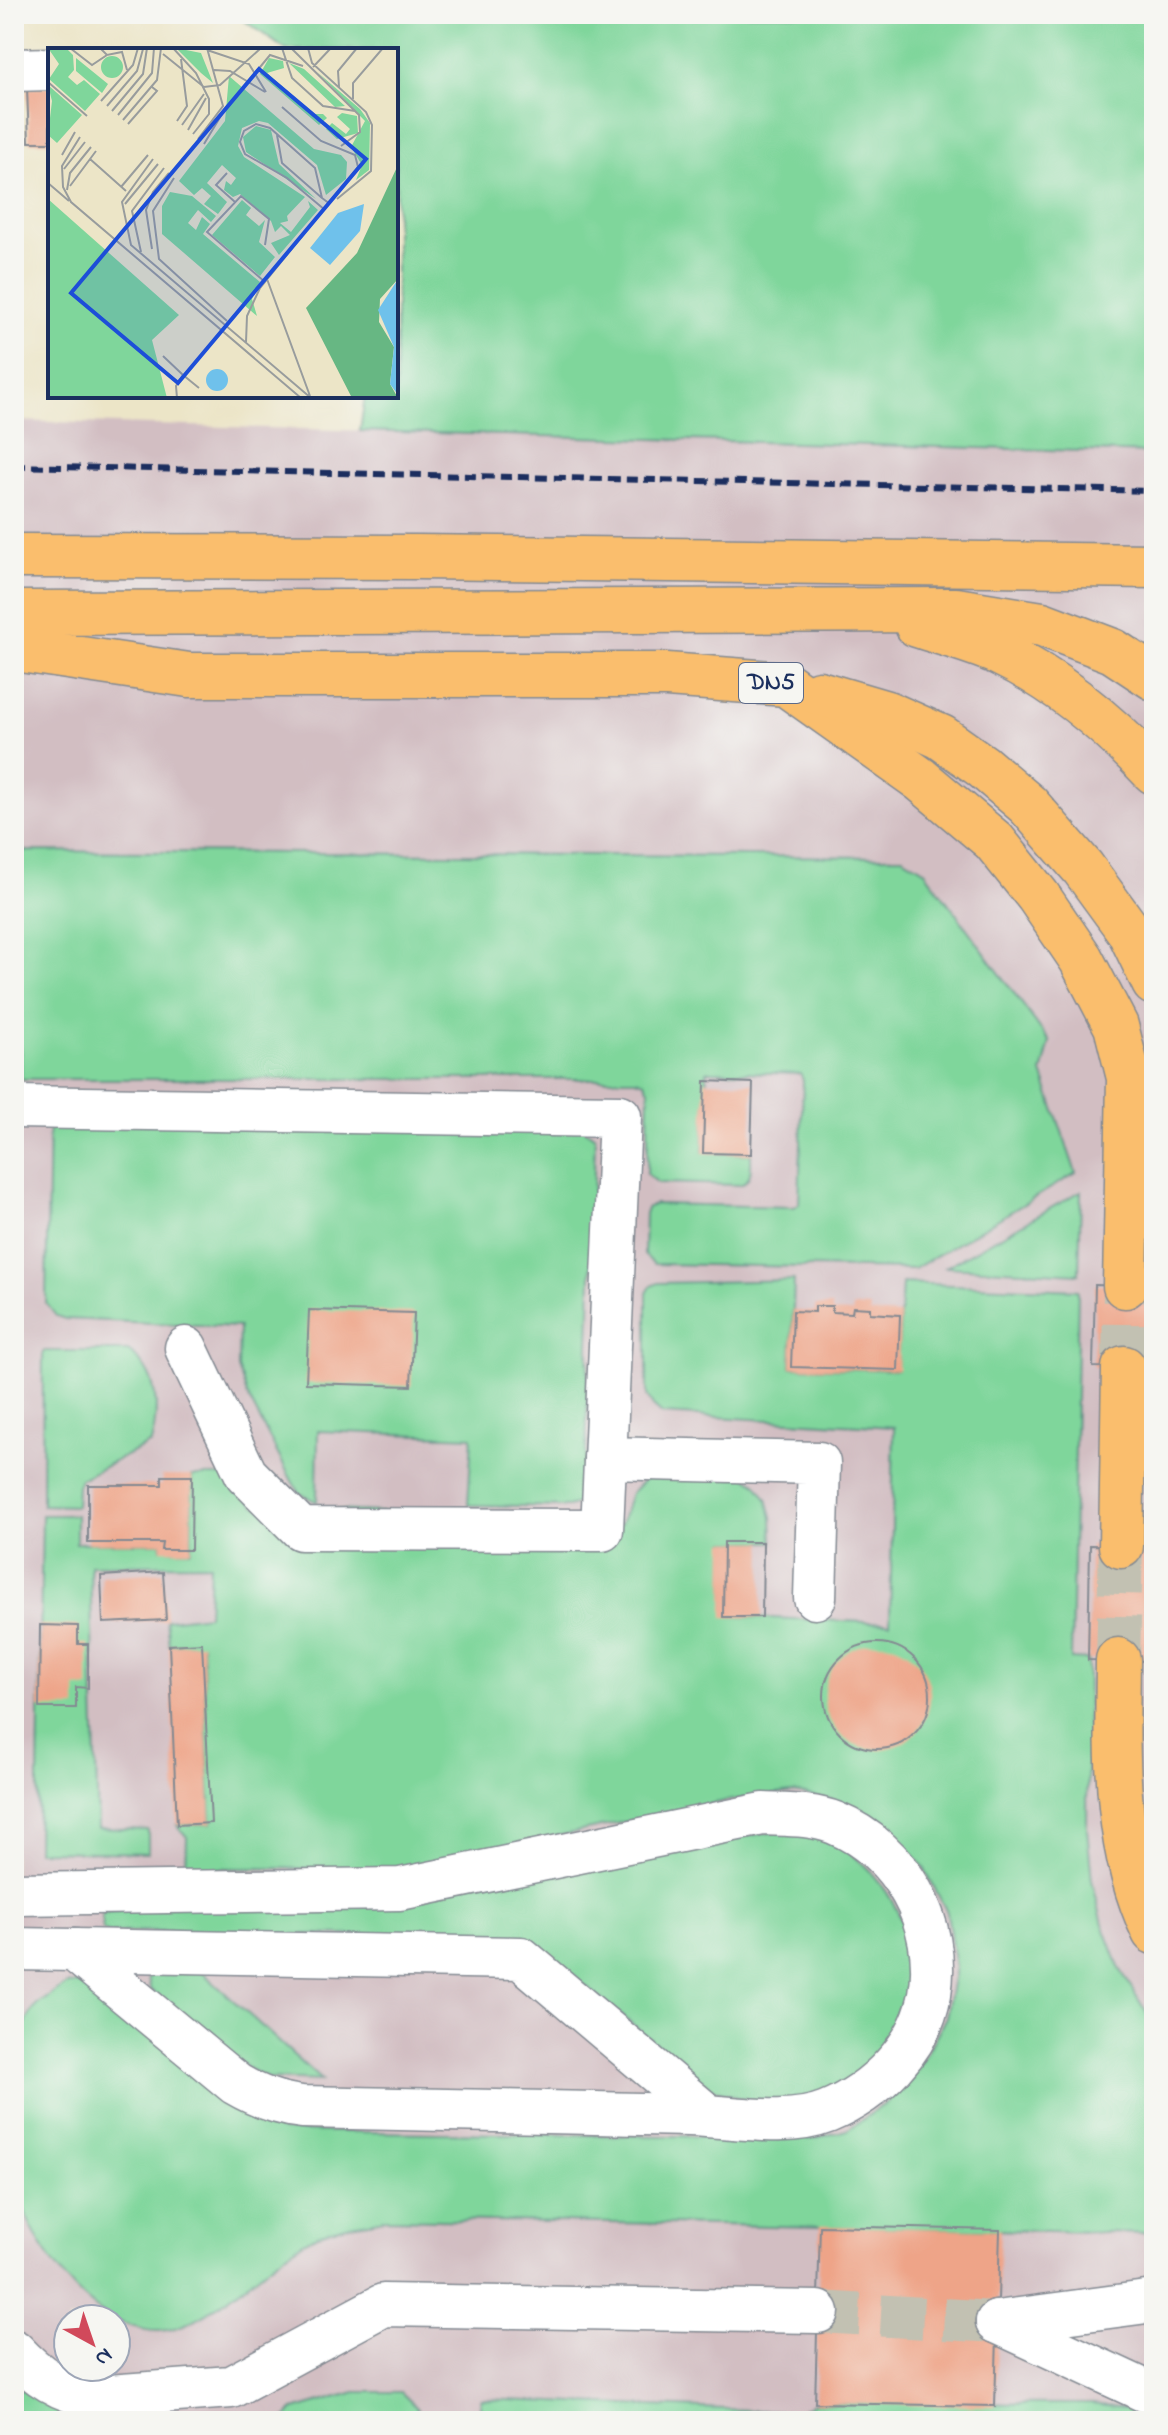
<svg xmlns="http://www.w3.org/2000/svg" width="1168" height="2435" viewBox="0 0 1168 2435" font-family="'Indie Flower',sans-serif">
	<rect width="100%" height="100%" fill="#f6f6f2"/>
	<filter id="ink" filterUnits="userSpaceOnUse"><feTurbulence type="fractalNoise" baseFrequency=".0125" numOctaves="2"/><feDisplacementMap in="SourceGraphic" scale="16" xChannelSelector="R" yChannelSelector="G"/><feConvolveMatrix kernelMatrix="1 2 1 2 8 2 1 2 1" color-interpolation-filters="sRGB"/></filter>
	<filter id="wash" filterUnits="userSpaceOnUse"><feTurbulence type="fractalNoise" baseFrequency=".006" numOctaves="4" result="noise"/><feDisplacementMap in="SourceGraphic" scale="32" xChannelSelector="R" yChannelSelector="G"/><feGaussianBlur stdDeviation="1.8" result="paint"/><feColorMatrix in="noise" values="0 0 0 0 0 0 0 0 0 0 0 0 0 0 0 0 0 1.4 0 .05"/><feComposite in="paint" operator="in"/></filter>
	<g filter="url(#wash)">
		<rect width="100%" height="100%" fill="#ece5c7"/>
		<path fill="#d2bec2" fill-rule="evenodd" d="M14 421 1154 453V2421H14ZM68 2319H116V2367H68Z"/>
		<g fill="#7fd69b" stroke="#4d827c" stroke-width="2">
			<polygon points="235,14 1154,14 1154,453 360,431 365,396 396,396 396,50 286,50"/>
			<path d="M14 851 903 857 924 870 1050 1042 1042 1073 1076 1173 914 1269 654 1264 644 1255 645 1213 648 1207 655 1204 794 1207 799 1204 803 1081 801 1074 707 1071 703 1152 751 1154C751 1167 753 1179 740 1185L658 1183 647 1174 649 1089 645 1082 636 1079H21L19 1035 14 1015Z"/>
			<path d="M49 1118 576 1123 595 1137 585 1485C583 1498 581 1505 567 1507L468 1505 472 1437 318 1431 317 1502 301 1494 293 1483 247 1395 238 1368 239 1327 65 1319 56 1316 46 1303Z"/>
			<polygon points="1081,1191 1079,1274 946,1267"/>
			<path d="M794 1280 791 1367 897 1370 902 1283 1078 1290 1071 1659 1088 1660 1087 1829 1092 1880 1103 1924 1119 1967 1154 2025V2233L385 2219C361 2223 337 2226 315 2236 266 2259 213 2326 160 2331 145 2332 122 2324 108 2316 71 2295 30 2237 20 2196 8 2151 8 2051 32 2011 36 2004 45 2000 51 1995 65 1984 77 1980 95 1986L241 2113 284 2131 815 2138 847 2130 889 2101 923 2060 946 2017 955 1968 947 1912 923 1866 889 1827 839 1801 793 1792 726 1801 398 1869 186 1868 187 1837 177 1825 211 1823 202 1644 169 1645 166 1620 208 1615 210 1564 90 1565 98 1828 148 1830V1853L37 1851 42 1515H76V1543H162L161 1549 191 1550 192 1476H231L255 1506 621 1524 631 1493 647 1477 743 1475 757 1484 767 1499 772 1517 773 1542H725L724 1616 890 1623 894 1427 662 1414 653 1406 647 1396V1293L651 1286 658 1283Z"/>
			<path d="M43 1351H128C159 1372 160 1409 151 1443L80 1479 77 1486 76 1506 42 1505Z"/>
			<path d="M777 1832C823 1834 853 1847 881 1884 914 1928 919 1984 893 2033 889 2039 886 2048 881 2054 870 2068 852 2078 837 2086 824 2093 807 2102 791 2103 763 2105 734 2098 709 2087L528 1939 156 1931 109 1933 102 1929V1913Z"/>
			<polygon points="201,1971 322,2081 268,2079 249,2069 150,1989 148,1978 154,1973"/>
			<path d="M14 2386C29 2394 46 2400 63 2403 86 2408 141 2405 156 2421H14Z"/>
			<polygon points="355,2392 401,2392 418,2409 417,2421 282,2421 294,2410"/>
			<polygon points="481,2399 796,2412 815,2403 1093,2404 1130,2409 1142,2421 478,2421"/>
		</g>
		<g id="blocks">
			<g fill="#eea488">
				<polygon points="50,87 50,142 29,142 27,88"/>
				<polygon points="705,1081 753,1083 751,1154 703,1153"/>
				<polygon points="1095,1285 1154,1287 1154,1368 1093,1367"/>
				<polygon points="815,1306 832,1306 832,1312 852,1313 853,1307 870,1308 870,1313 900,1315 898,1370 791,1367 793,1311 815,1312"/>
				<polygon points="309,1310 414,1313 411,1386 306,1383"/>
				<polygon points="162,1476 192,1476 191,1550 161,1550 162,1543 88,1543 88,1485 162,1485"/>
				<polygon points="724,1542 763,1542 762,1617 723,1617"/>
				<polygon points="1090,1545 1154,1546 1154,1661 1088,1660"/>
				<polygon points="163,1572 166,1620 103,1623 101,1576"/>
				<polygon points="40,1625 78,1626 78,1644 88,1644 88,1688 76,1687 76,1708 39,1708"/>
				<polygon points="202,1643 211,1823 177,1825 169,1645"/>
				<circle cx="877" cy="1696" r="53"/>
				<polygon points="820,2226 1000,2230 995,2406 815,2403"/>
			</g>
		</g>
	</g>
	<g filter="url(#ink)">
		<use href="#blocks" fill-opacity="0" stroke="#848a92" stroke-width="2"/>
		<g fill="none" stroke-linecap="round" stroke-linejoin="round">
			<polyline stroke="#c2c1b2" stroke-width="42" stroke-dasharray="42 21" stroke-linecap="butt" points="818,2312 997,2322"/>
			<g stroke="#c2c1b2" stroke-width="44" stroke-dasharray="44 22" stroke-linecap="butt">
				<polyline points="1124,1368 1125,1286"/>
				<polyline points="1118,1660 1121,1546"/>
			</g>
			<g stroke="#848a92" stroke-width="45">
				<g id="minor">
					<polyline points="14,70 50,69"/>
					<polyline points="14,1107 620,1116 602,1530 301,1529 246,1474 186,1348"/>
					<polyline points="605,1458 819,1463 815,1598"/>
					<path d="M14 1894 400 1889 763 1814C787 1815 812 1814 835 1823 901 1850 942 1924 930 1994 921 2048 875 2092 827 2112 788 2128 730 2116 689 2115 560 2112 431 2110 302 2107 277 2104 258 2097 236 2084L74 1950 14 1949"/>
					<polyline points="74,1950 521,1958 707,2115"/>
					<polyline points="997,2322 1154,2395"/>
					<polyline points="997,2322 1154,2301"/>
					<path d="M14 2351C37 2376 61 2392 95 2397L231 2387 383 2305 818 2312"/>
				</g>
			</g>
			<g stroke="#848a92" stroke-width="47">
				<g id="highway">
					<polyline points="14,556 418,557 1154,566"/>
					<polyline points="14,613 956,610 1042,624 1113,651 1154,678"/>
					<path d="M917 625C944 634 973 641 999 653 1059 681 1109 724 1154 772"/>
					<polyline points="14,649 189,675 667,675 786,684 920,779 994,841 1038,896 1081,959 1116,1026 1129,1078 1125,1286"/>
					<polyline points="819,693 887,713 941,737 982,766 1028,805 1083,868 1129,931 1154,983"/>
					<polyline points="1121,1546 1124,1368"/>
					<path d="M1118 1660C1117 1752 1113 1847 1154 1932"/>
				</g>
			</g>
			<use href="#minor" stroke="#fff" stroke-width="42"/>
			<use href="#highway" stroke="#fabe6d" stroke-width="44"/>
			<polyline stroke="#1b2f5e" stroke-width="6" stroke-dasharray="12 6" stroke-linecap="butt" points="14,466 1154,491"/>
		</g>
	</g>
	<g text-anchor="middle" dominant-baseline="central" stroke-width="6" stroke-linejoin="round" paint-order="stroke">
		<rect fill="#f6f6f2" stroke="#5d6b8a" stroke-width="2" x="739" y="663" width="64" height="40" rx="6"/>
		<g font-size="24" font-weight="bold" fill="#1b2f5e">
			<text x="771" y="683">DN5</text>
		</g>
	</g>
	<g transform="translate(48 48)">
		<rect width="350" height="350" fill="#ece5c7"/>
		<path d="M0 0H18L25 7 26 22 20 29 29 37 36 32 52 46 37 63 1 31 11 16ZM128 0 153 5 165 35 153 25ZM53 19a11 11 0 1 1 22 0a11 11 0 1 1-22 0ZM28 10 60 36 54 45 28 23ZM221 10 235 13 236 20 219 25 266 66H275L279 70 271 77 212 26ZM241 15 256 21 297 58 287 59ZM269 24 312 61 322 75 321 122 308 132 314 117 303 99 317 73ZM181 28 266 101 293 107 299 114 298 131 278 147 269 117 220 75 211 73 194 80 190 98 196 109 257 149 239 168 240 173 232 175 243 184 262 159 260 153 270 162 231 207 223 195 242 187 233 178 227 184 223 173 192 146 185 149 176 142 178 133 183 137 188 130 174 117 159 135 179 154 170 166 156 156 163 148 154 140 146 147 131 133 177 73ZM0 37 34 67 9 95 0 87 4 53ZM294 65 309 68 310 85 289 91 278 81 284 75 298 86 302 81 289 69ZM208 78 223 82 231 116 268 151 198 104 195 89ZM122 144 144 148 168 168 163 174 150 162 140 175 148 182 154 169 162 176 155 186 212 234 204 251 209 268 114 186V158ZM0 151 131 267 104 292 119 350H0ZM194 152 203 160 198 167 211 178 217 172 211 194 227 209 212 228 164 187Z" fill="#7fd69b"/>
		<path d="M350 117V231L332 251 331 274 346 299 342 336 350 350H304L258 260 309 205Z" fill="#67b783"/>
		<path d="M316 156 312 183 282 217 262 200 290 165ZM350 231V347L342 336 346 299 330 262ZM158 332a11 11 0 1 1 22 0a11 11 0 1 1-22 0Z" fill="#6fc1eb"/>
		<path fill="none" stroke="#989c9d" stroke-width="2" d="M22 0 44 17 59 7M52 0 59 7 74 4 79 22M125 0 148 25 161 51V66L145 86M234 0 244 30 275 58 307 63M243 0 311 67 312 84 293 98M260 0 264 15 318 64 324 77 323 123 289 151M159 2 201 16 218 44M115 6 156 39 172 37 213 0M265 19 283 0M166 22 182 23 217 44M208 24 222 7 255 18M0 34 39 68M291 39 290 23 309 0M305 51V35L335 0M53 53 85 17 90 0M59 58 89 23 95 1M64 63 95 26 99 0M70 67 104 25 106 0M75 72 109 32 113 0M129 73 139 58 133 11M80 76 109 43 104 39M134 77 156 46M140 82 158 50M229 87 234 115 274 150M32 89 14 118 15 139 23 154 253 350M150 91 175 58 159 0M156 96 174 66M14 107 27 84M42 111 78 143M105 111 74 154 83 197 263 350M16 121 37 94M179 125 168 137 187 154M126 130 105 163 111 211 179 273M0 135 21 153M22 138 48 103M73 139 100 107M19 142 22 125 43 99M77 156 110 116M277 162 239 130 197 106 192 94 196 83 208 76 222 80 267 120 274 150 282 156M104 201 98 162 105 144 121 125M93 204 84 163 116 120M219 231 262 348M217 234 159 184 193 148 221 171 217 197M198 294 199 268 212 240 310 119 307 107 273 93 234 59M115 308 135 327M129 350 128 338 135 327 151 340"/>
		<path fill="#1d4ed8" fill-opacity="0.15" stroke="#1d4ed8" stroke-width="4" d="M211 21 318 111 130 335 23 245Z"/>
		<rect width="350" height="350" fill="none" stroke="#1b2f5e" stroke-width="4"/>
	</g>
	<rect width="1168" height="2435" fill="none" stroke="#f6f6f2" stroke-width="48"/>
	<g transform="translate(92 2343) rotate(140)"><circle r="38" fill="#f6f6f2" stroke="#9ea6b7" stroke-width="2"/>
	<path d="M0-6L14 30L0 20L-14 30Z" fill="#d1495b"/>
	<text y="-12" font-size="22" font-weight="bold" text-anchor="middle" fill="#1b2f5e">N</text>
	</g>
</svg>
